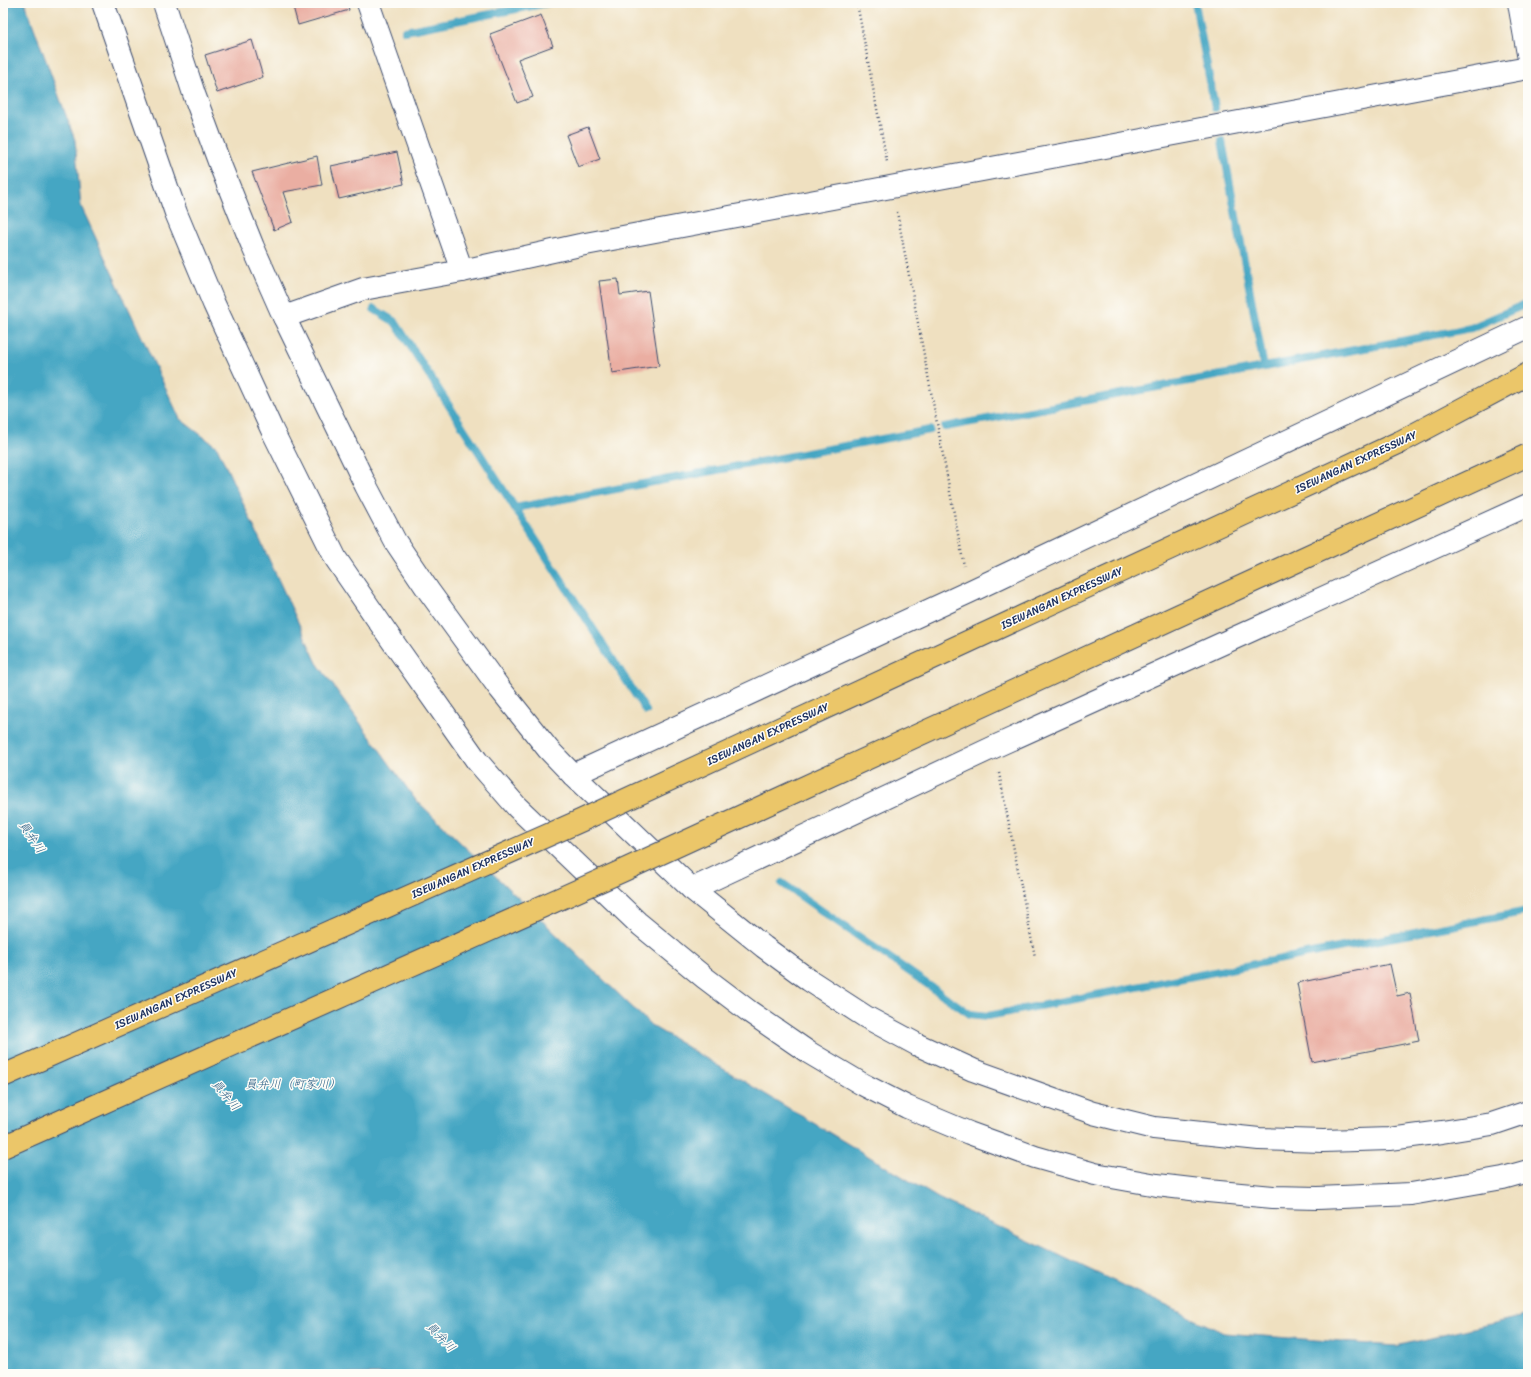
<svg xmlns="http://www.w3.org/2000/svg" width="1531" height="1377" viewBox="0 0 1531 1377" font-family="Sriracha,'Klee One',sans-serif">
	<rect width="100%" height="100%" fill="#fdfcf7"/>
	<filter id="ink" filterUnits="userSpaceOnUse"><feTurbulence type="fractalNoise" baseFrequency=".025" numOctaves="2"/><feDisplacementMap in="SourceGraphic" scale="8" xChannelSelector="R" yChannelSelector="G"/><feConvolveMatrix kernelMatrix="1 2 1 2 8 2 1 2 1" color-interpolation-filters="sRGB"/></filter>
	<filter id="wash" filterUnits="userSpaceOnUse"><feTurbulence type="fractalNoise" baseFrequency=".012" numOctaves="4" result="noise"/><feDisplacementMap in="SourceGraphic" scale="16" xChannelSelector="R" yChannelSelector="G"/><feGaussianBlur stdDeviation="0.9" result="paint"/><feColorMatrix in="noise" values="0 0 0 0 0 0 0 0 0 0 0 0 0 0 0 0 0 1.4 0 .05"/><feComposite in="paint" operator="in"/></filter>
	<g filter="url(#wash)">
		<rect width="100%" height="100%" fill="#efe0c0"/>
		<polygon fill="#44a6c3" stroke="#306a90" points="3,3 25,3 75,140 81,206 180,419 217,447 317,663 415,799 652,1026 938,1198 1224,1333 1396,1346 1528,1315 1528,1374 3,1374"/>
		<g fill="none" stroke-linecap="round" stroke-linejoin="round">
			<g stroke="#44a6c3" stroke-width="8">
				<polyline points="1195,3 1215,108"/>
				<polyline points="405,31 547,3"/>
				<polyline points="1222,141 1264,367"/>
				<polyline points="374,309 395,322 646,711"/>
				<polyline points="945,427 1471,328 1528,303"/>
				<polyline points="515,508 930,430"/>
				<polyline points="782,883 970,1014 988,1016 1528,911"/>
			</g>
		</g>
		<g id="blocks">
			<g fill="#eaaea2">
				<polygon points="292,3 347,3 349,10 298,25"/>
				<polygon points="541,15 553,46 518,59 533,97 517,103 490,34"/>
				<polygon points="252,40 263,77 217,93 205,55"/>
				<polygon points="588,127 600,159 578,167 566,135"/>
				<polygon points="397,152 404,184 339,199 331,166"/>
				<polygon points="317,156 322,185 283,192 293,222 274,230 252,172"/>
				<polygon points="618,279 620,295 648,291 659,366 612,373 599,281"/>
				<polygon points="1390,964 1397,996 1410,993 1419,1041 1312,1062 1297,983"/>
			</g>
		</g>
	</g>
	<g filter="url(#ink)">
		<use href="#blocks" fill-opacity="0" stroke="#3b4a6d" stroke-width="1"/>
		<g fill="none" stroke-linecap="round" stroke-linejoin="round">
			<g stroke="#3b4a6d" stroke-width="24">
				<g id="minor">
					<polyline points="103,3 176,213 214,304 272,430 336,559 393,642 477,761 517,807 637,922 705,978 750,1012 808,1052 862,1084 907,1107 969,1133 1035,1157 1095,1174 1157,1185 1208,1191 1273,1197 1318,1198 1411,1194 1503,1178 1528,1171"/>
					<polyline points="164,3 194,94 221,167 253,247 284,317 366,486 395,541 428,590 500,689 548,749 573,775 692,889 764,947 809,980 866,1017 918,1045 973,1070 1093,1113 1154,1128 1259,1139 1323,1141 1390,1139 1442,1132 1492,1124 1528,1112"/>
					<polyline points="368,3 462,271"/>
					<polyline points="284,317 363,289 462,271 580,245 1528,68"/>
					<polyline points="573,775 969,592 1528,327"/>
					<polyline points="692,889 994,747 1528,505"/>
				</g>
			</g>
			<g stroke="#3b4a6d" stroke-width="24">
				<polyline id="tertiary" points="1519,3 1528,54"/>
			</g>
			<g stroke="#3b4a6d" stroke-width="24">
				<polyline id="motorway" points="1400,442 1528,374"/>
			</g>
			<g stroke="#3b4a6d" stroke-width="2.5" stroke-dasharray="1 3" stroke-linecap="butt">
				<polyline points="857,3 887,162"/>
				<polyline points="897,212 964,566"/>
				<polyline points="999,773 1035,957"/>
			</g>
			<use href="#minor" stroke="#fff" stroke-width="22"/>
			<use href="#tertiary" stroke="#fff" stroke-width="22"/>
			<use href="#motorway" stroke="#ebc669" stroke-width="22"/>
			<g stroke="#3b4a6d" stroke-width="24" stroke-linecap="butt">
				<g id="motorway-bridge">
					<polyline points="3,1076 580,821 1400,442"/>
					<polyline points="3,1147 622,871 1528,455"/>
				</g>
			</g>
			<use href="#motorway-bridge" stroke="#ebc669" stroke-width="22"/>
		</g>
	</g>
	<g text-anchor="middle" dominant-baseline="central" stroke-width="3" stroke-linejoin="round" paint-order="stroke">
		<g font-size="11" fill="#1b2f5e" stroke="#fdfcf7">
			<text transform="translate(1356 462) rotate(-25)">ISEWANGAN EXPRESSWAY</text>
			<text transform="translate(1062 598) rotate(-25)">ISEWANGAN EXPRESSWAY</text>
			<text transform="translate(768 734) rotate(-25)">ISEWANGAN EXPRESSWAY</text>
			<text transform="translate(473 868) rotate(-24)">ISEWANGAN EXPRESSWAY</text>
			<text transform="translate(176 999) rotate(-24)">ISEWANGAN EXPRESSWAY</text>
		</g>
		<g font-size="12" font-style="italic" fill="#2b5f86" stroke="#fdfcf7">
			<text transform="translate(32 837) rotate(56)">員弁川</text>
			<text x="293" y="1084">員弁川（町家川）</text>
			<text transform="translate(226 1095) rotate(50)">員弁川</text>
			<text transform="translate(441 1337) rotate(46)">員弁川</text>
		</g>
	</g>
	<rect width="1531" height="1377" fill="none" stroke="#fdfcf7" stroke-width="16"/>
</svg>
